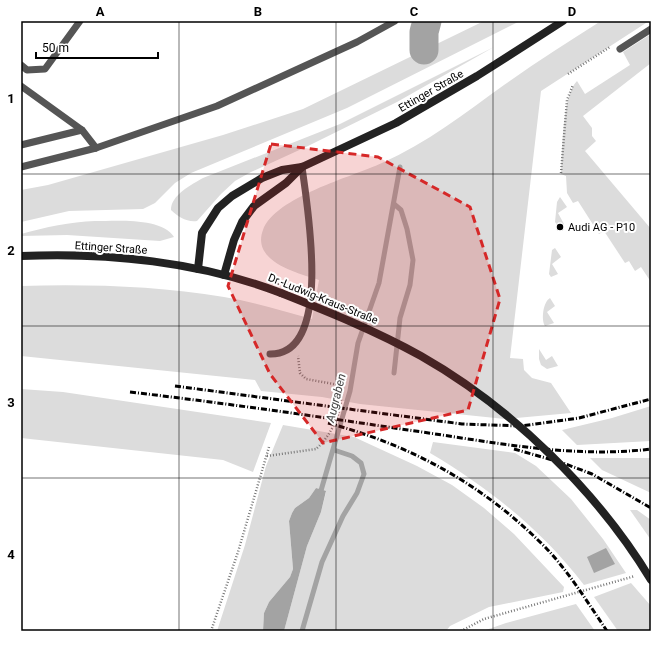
<svg xmlns="http://www.w3.org/2000/svg" width="672" height="652" viewBox="0 0 672 652" font-family="Roboto,sans-serif">
	<rect width="100%" height="100%" fill="#fff"/>
	<g fill="#dcdcdc">
		<polygon points="484,21 520,21 347,108 191,173 175,183 155,203 143,209 69,211 21,222 21,190 48,185 223,135 303,109"/>
		<path d="M601 21H649L541 91 510 358 523 359 524 370 532 378 551 383 571 413 505 419 360 404 322 397 261 391 255 380 21 356V286C88 284 157 286 224 297 254 302 283 311 312 319L319 280C298 273 251 262 263 230 275 197 352 177 382 163 427 143 465 113 504 85 536 62 568 42 601 21Z"/>
		<path d="M651 34V63L583 116 592 128V136L596 141 585 151 651 229V282L641 267 635 271 629 261 625 263 604 231 599 234 578 201 573 203 567 193 566 176 561 174C562 152 562 96 577 81L585 94 630 65 623 52Z"/>
		<path d="M494 47 397 102 308 146 251 172 235 181 221 194 197 221C188 223 177 216 171 210 171 195 191 185 203 178L340 124Z"/>
		<polygon points="560,197 567,207 558,213 564,224 558,226 555,222 557,202"/>
		<path d="M95 221C116 221 162 217 174 237L160 241 67 235 21 236V234C46 227 70 222 95 221Z"/>
		<polygon points="555,248 561,257 552,264 558,274 551,277 549,274 552,250"/>
		<path d="M550 298 555 306 547 312 554 323 545 326C541 320 543 302 550 298Z"/>
		<polygon points="539,349 546,360 552,356 558,366 547,369 541,365 539,359"/>
		<polygon points="21,389 63,392 271,423 253,472 223,460 21,438"/>
		<polygon points="651,406 651,441 577,445 562,430 612,418"/>
		<polygon points="283,425 354,437 417,466 452,485 484,508 514,534 564,587 563,592 489,607 450,626 446,631 284,631 307,546 321,512 326,492 316,488 309,498 295,508 292,513 289,521 293,569 290,577 269,602 264,613 263,631 217,631 245,545 266,466"/>
		<path d="M433 442 515 453 536 466 571 499 603 539 626 573 584 585C542 530 489 488 430 453Z"/>
		<polygon points="590,458 651,458 651,493 602,470"/>
		<polygon points="630,510 637,510 651,520 651,540"/>
		<polygon points="631,583 651,606 651,631 618,631 594,597"/>
		<polygon points="576,604 595,631 483,631 506,623"/>
	</g>
	<g fill="#a3a3a3">
		<polygon points="316,488 326,491 321,512 307,546 284,631 263,631 264,613 269,602 290,577 293,569 289,521 292,513 295,508 309,498"/>
		<polygon points="606,548 615,564 594,573 587,557"/>
	</g>
	<g fill="none" stroke-linecap="round" stroke-linejoin="round">
		<g stroke="#a3a3a3" stroke-width="5">
			<polyline points="424,50 424,32"/>
			<polyline points="394,204 401,210 407,229 413,260 410,285 400,318 394,373"/>
			<polyline points="320,494 350,391 358,343 379,283 400,167"/>
			<polyline points="302,631 322,562 343,516 357,493 364,474 361,463 352,456 334,450"/>
		</g>
		<polyline stroke="#a3a3a3" stroke-width="29" points="424,50 424,32 427,21"/>
		<g stroke="#777" stroke-width="2.5" stroke-dasharray="1 2" stroke-linecap="butt">
			<polyline points="568,74 610,47"/>
			<polyline points="561,173 567,100 573,85"/>
			<path d="M267 456 316 449C331 436 347 406 339 385L306 379 300 373 298 356"/>
			<polyline points="211,631 238,552 269,447"/>
			<polyline points="461,631 484,619 635,576"/>
		</g>
		<g stroke="#555" stroke-width="7">
			<polyline points="620,49 651,29"/>
			<polyline points="21,65 27,70 45,69 80,21"/>
			<polyline points="21,86 82,130 96,148"/>
			<polyline points="21,145 82,130"/>
			<polyline points="21,167 96,148 217,106 357,42 395,21"/>
			<path d="M270 354C334 355 307 206 302 167"/>
		</g>
		<g stroke="#222" stroke-width="8">
			<path d="M21 256C106 252 201 262 281 293"/>
			<polyline points="198,269 202,233 218,208 232,196 262,178 282,170 302,167 396,123 477,76 563,21"/>
			<polyline points="224,275 234,240 242,222 254,206 286,183 302,167"/>
		</g>
		<g stroke="#000" stroke-width="3" stroke-dasharray="6 2 1 2" stroke-linecap="butt">
			<polyline points="175,386 462,424 521,426 579,418 651,399"/>
			<path d="M130 392C223 403 315 416 408 430 488 441 570 459 651 449"/>
			<path d="M328 423C413 446 484 485 546 548 569 572 588 603 607 631"/>
			<polyline points="514,449 563,463 592,474 651,508"/>
		</g>
		<path stroke="#222" stroke-width="8" d="M281 293C329 312 376 331 421 356 511 407 598 492 651 580"/>
	</g>
	<path fill="#d62828" fill-opacity="0.2" stroke="#d62828" stroke-width="3" stroke-dasharray="8 5" stroke-linejoin="round" d="M271 144 378 157 470 207 500 299 468 410 323 443 270 374 228 286Z"/>
	<path fill="none" stroke="#000" stroke-width="1" stroke-opacity="0.55" d="M179 21V631M336 21V631M493 21V631M21 174H651M21 326H651M21 478H651"/>
	<circle fill="#000" stroke="#fff" stroke-width="1.5" cx="560" cy="227" r="4"/>
	<g text-anchor="middle" dominant-baseline="central" stroke-width="4" stroke-linejoin="round" paint-order="stroke">
		<g font-size="11" fill="#000" stroke="#fff">
			<text transform="translate(431 91) rotate(-30)">Ettinger Straße</text>
			<text transform="translate(111 248) rotate(4)">Ettinger Straße</text>
			<text transform="translate(323 299) rotate(22)">Dr.-Ludwig-Kraus-Straße</text>
		</g>
		<g font-size="11" fill="#000" stroke="#fff" text-anchor="start">
			<text x="568" y="227">Audi AG - P10</text>
		</g>
		<g font-size="12" font-style="italic" fill="#444" stroke="#fff">
			<text transform="translate(336 398) rotate(-76)">Augraben</text>
		</g>
	</g>
	<rect width="672" height="652" fill="none" stroke="#ffffff" stroke-width="44"/>
	<path d="M36 52v6h122v-6" fill="none" stroke="#000000" stroke-width="2"/>
	<text x="42" y="52" font-size="12" fill="#000000" stroke="#ffffff" stroke-width="3" paint-order="stroke">50 m</text>
	<rect x="22" y="22" width="628" height="608" fill="none" stroke="#000" stroke-width="1.5"/>
	<g font-size="13" text-anchor="middle" font-weight="bold" fill="#000">
		<text x="100" y="16">A</text>
		<text x="258" y="16">B</text>
		<text x="414" y="16">C</text>
		<text x="572" y="16">D</text>
		<text x="11" y="103">1</text>
		<text x="11" y="255">2</text>
		<text x="11" y="407">3</text>
		<text x="11" y="559">4</text>
	</g>
</svg>
